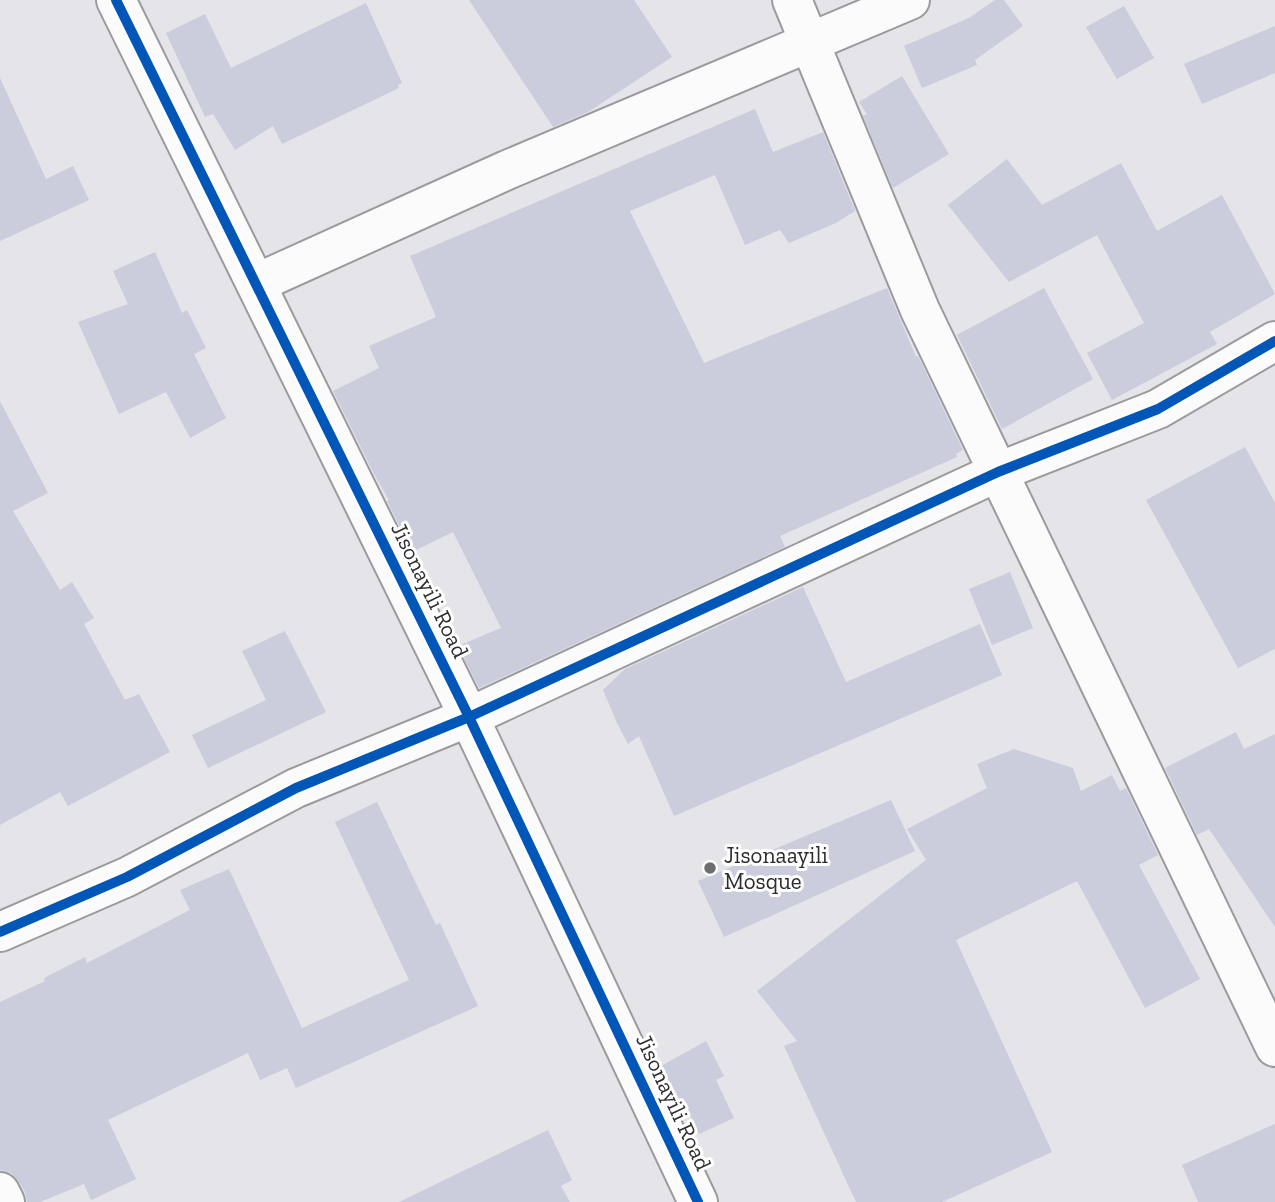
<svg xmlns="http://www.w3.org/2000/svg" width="1275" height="1202" viewBox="0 0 1275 1202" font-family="'Zilla Slab',serif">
	<rect width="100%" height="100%" fill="#e4e4e9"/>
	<g fill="#cbccdc">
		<polygon points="469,0 634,0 672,57 588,112 553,127"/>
		<polygon points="995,0 1004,0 1023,26 975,60 977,65 922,88 904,46 969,18"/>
		<polygon points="366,3 402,83 398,85 399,88 282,144 273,126 235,150 213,114 205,117 166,33 205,14 231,68"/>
		<polygon points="1124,6 1154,58 1117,79 1086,27"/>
		<polygon points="1275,26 1275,73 1202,104 1184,64"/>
		<polygon points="902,76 949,154 893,188 863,116 867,114 859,102"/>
		<polygon points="0,78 46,179 73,166 89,200 0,241"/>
		<polygon points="755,109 773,152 823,132 855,211 836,223 789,243 780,230 745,245 715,175 630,211 704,363 887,288 916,357 918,356 963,450 956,454 957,457 780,536 785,547 479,688 458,646 501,628 453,532 412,552 387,501 389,500 374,474 333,391 379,368 369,346 436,317 410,256"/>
		<polygon points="1007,159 1042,205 1121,163 1157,231 1222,195 1275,294 1210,332 1217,344 1112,400 1087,353 1144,323 1097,235 1009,282 948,205"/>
		<polygon points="155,252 182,313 187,310 206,348 194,354 226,418 190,438 166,392 119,414 78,322 128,304 113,271"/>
		<polygon points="1044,288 1093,379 1002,429 957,335"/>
		<polygon points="0,401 48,493 13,511 60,590 72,582 94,618 84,624 125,700 139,694 170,752 68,806 60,792 0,825"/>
		<polygon points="1245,447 1275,503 1275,649 1238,668 1146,500"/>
		<polygon points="1010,572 1033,628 992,645 969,589"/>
		<polygon points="803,587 846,682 980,624 1002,675 674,816 639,736 628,744 617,723 603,690 625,669"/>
		<polygon points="285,631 326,712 208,768 192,735 266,700 242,651"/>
		<polygon points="1236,732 1244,749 1275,734 1275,927 1209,829 1197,835 1165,768"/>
		<polygon points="1014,749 1073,768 1081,791 1112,775 1120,791 1126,788 1158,855 1139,865 1200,979 1145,1008 1077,881 956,940 1052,1152 942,1202 856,1202 784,1046 797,1041 757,991 926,860 907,829 987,788 977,764"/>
		<polygon points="891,800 915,851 724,937 698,881"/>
		<polygon points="377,802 436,925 440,923 478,1006 296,1088 287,1068 260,1080 248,1053 108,1120 136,1179 91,1200 84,1184 40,1202 27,1202 25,1192 19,1182 11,1173 0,1170 0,1002 45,981 44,978 85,957 87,963 190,910 180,890 229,869 302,1028 409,980 335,822"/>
		<polygon points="706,1041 724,1076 716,1080 734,1118 699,1134 682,1098 680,1100 661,1066"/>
		<polygon points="1275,1124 1275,1202 1198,1202 1182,1165"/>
		<polygon points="548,1130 572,1180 561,1186 570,1202 399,1202"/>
	</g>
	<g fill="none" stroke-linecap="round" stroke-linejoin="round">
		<g stroke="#9b9b9f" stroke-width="42">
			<g id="minor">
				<polyline points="116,0 469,717 698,1202"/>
				<polyline points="792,0 920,310 1275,1047"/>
				<polyline points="257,283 507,170 910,0"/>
				<polyline points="0,932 127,877 296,788 469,717 998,472 1158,409 1275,341"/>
				<polyline points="0,1192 5,1202"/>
			</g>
		</g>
		<use href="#minor" stroke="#fbfbfc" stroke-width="38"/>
		<g stroke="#fff" stroke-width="15">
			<g id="cycleway">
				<polyline points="116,0 469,717 698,1202"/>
				<polyline points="0,932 127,877 296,788 469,717 998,472 1158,409 1275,341"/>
			</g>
		</g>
		<use href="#cycleway" stroke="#0057b8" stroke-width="10"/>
	</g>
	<circle fill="#6d6d71" stroke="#fff" stroke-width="2.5" cx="710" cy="868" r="7"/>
	<g text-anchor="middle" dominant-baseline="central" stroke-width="6" stroke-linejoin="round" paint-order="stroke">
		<g font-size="23" fill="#2d2d30" stroke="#fff">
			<text transform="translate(430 590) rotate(64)">Jisonayili Road</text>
			<text transform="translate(674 1102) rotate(65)">Jisonayili Road</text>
		</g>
		<g font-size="23" fill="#2d2d30" stroke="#fff" text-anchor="start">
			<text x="724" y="855">Jisonaayili<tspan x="724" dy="26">Mosque</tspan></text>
		</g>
	</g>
</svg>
